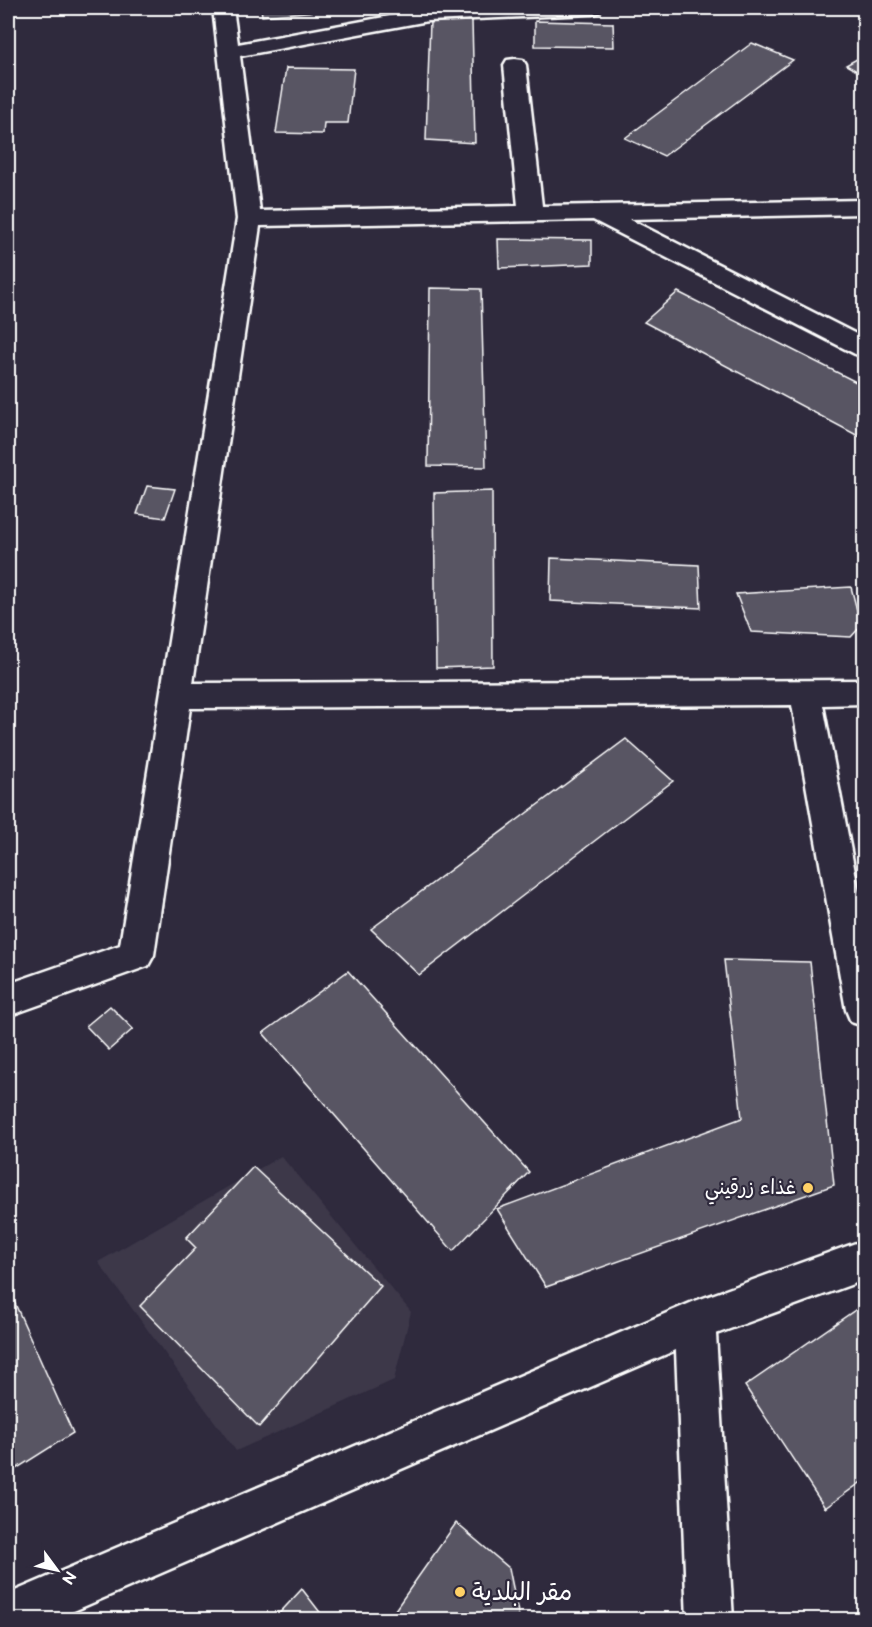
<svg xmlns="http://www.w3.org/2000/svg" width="872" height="1627" viewBox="0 0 872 1627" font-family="'Balsamiq Sans','Playpen Sans Arabic',sans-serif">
	<rect width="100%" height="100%" fill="#2f2a3d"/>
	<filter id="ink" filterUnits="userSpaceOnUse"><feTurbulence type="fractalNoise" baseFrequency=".0167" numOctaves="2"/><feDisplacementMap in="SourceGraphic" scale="12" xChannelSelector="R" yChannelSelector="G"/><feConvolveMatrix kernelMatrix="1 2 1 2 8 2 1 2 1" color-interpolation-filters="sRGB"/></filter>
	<g filter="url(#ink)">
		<polygon fill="#3c3749" points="281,1156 411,1312 394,1380 236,1451 98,1262"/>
		<g fill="#595564" stroke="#fff" stroke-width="1.5">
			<polygon points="261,8 351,8 262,16"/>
			<polygon points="430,21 472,21 475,143 426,140"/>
			<polygon points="535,21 613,23 614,47 535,46"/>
			<polygon points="752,43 793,60 664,156 625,138"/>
			<polygon points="864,55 864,75 846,65"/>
			<polygon points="286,68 354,69 348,123 324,123 323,134 276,133"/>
			<polygon points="498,239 592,240 592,264 499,268"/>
			<polygon points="430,288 481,289 486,467 428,466"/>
			<polygon points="678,292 864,386 864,439 644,322"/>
			<polygon points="147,486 175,489 165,518 137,514"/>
			<polygon points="492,491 493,666 436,668 434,493"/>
			<polygon points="551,558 699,565 701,608 550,601"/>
			<polygon points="851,587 861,626 851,637 751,632 736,594"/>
			<polygon points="626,739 673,781 419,975 371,929"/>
			<polygon points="724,960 810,962 834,1185 546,1287 497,1209 742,1118"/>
			<polygon points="348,971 529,1172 453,1251 263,1033"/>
			<polygon points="110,1006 133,1029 109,1050 86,1026"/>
			<polygon points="253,1167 381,1286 259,1427 140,1306 196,1248 186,1238"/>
			<polygon points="8,1288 73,1433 8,1474"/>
			<polygon points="864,1304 864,1480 825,1508 745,1386"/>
			<polygon points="456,1523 509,1568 519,1617 517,1620 388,1620"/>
			<polygon points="302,1589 326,1620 273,1620"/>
		</g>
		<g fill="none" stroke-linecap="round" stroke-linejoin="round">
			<g stroke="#fff" stroke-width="5">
				<g id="street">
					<polygon points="213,8 233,8 238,44 428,9 602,8 599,12 592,14 428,21 240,56 260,211 518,206 504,65 507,60 515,59 523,60 526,65 542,206 864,200 864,214 629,219 864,338 864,357 855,354 593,220 260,226 193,683 864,680 864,704 823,705 864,919 864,1026 851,1022 846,1010 792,705 190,708 154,955 148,966 8,1016 8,984 120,945 237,219"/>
					<polygon points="864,1240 864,1280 716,1334 733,1620 687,1620 676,1350 53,1620 8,1620 8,1594 695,1301"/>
				</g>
			</g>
			<use href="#street" fill="#2f2a3d" fill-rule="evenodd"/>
		</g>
	</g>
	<g fill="#ffd166" stroke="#2f2a3d" stroke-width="2">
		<circle cx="808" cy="1188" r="6"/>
		<circle cx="460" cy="1592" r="6"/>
	</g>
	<g text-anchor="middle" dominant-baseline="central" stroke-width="4.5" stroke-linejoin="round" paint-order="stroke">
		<g font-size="20" fill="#fff" stroke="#2f2a3d" text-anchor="end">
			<text x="796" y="1188">غذاء زرقيني</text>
		</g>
		<g font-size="24" fill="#fff" stroke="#2f2a3d" text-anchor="start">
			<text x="472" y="1592">مقر البلدية</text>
		</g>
	</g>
	<rect width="872" height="1627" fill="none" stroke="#2f2a3d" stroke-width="30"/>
	<rect x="15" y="15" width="842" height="1597" fill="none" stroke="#fff" stroke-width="2" filter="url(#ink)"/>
	<g transform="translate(57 1570) rotate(123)" stroke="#2f2a3d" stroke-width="4.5" paint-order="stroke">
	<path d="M0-4.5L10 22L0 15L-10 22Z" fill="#ffffff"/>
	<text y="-9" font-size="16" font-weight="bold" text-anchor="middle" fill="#ffffff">N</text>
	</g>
</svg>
